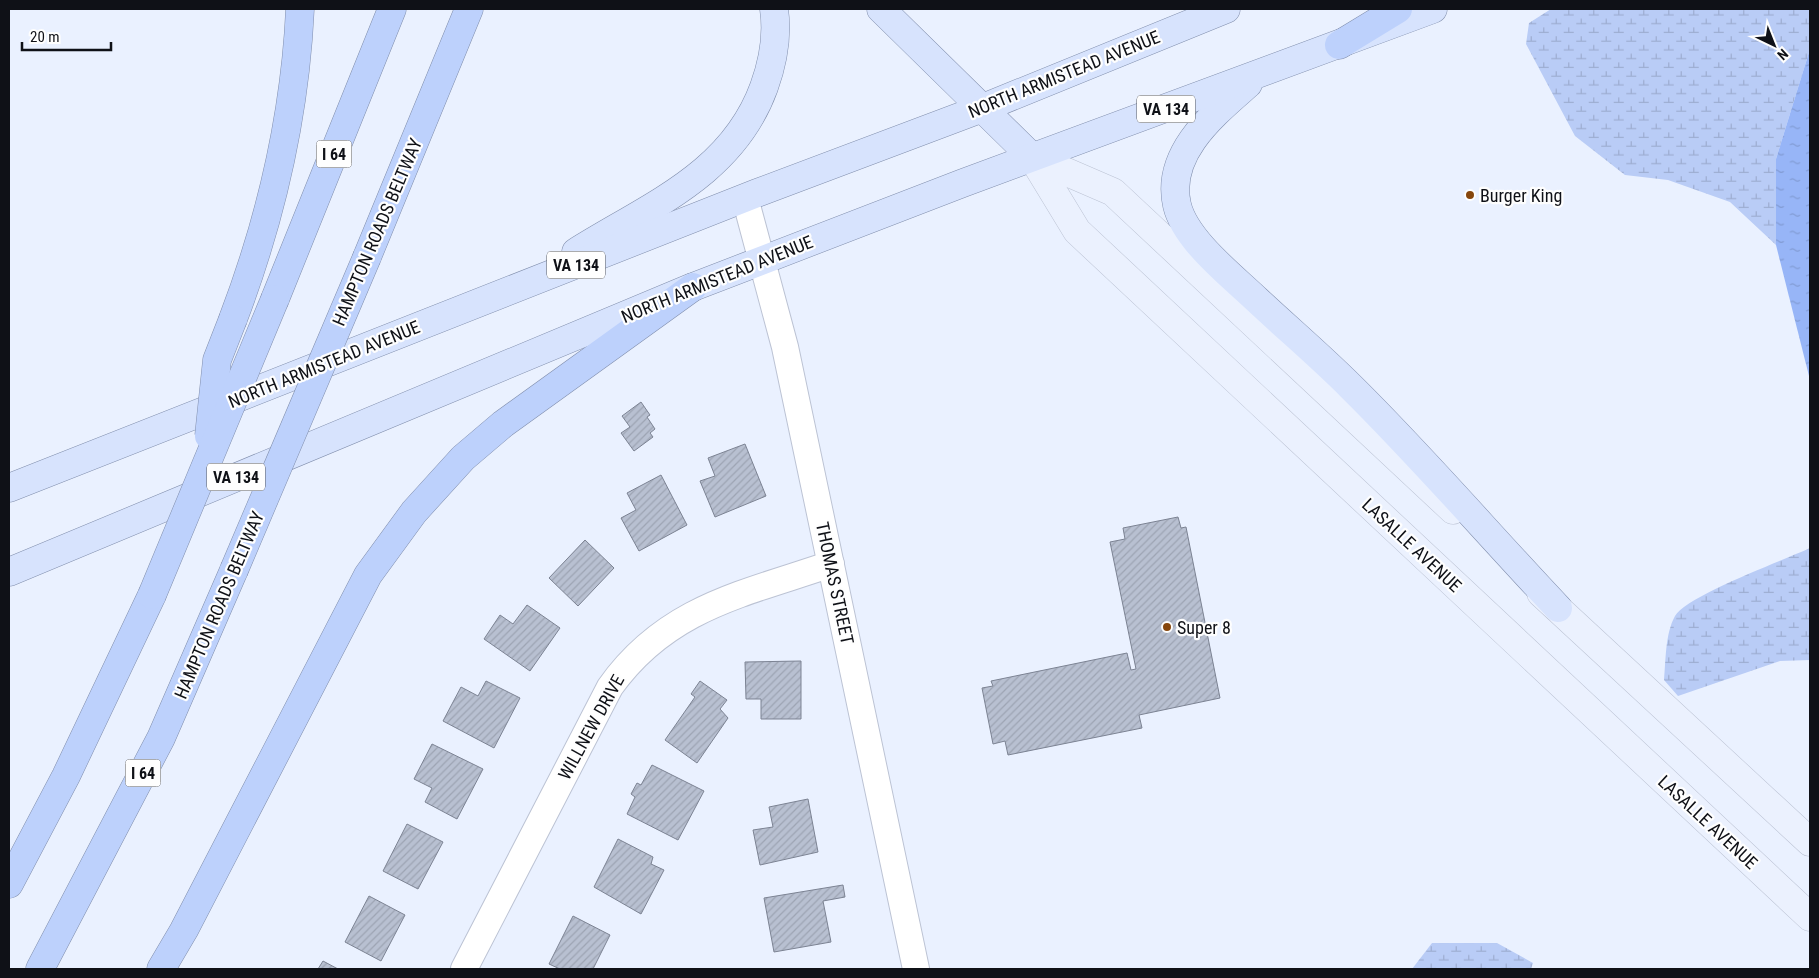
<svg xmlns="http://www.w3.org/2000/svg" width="1819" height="978" viewBox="0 0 1819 978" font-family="'Roboto Condensed',sans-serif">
	<defs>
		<pattern id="wetland-marsh" width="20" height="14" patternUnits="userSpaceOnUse" patternTransform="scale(1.25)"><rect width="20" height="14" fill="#b9ccf6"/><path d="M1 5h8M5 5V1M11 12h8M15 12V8" fill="none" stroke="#9eaed2"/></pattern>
		<pattern id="water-ripples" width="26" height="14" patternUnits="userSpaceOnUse" patternTransform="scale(1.25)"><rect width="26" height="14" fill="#97b5f7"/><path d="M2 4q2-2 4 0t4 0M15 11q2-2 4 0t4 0" fill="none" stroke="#819bd3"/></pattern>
		<pattern id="building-hatch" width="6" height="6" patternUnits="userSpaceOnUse" patternTransform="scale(1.25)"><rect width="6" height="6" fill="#b8c0d1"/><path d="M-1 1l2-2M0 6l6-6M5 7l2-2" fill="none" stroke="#9da4b3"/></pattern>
	</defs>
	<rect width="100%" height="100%" fill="#eaf1ff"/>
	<g fill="url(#wetland-marsh)">
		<polygon points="1551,9 1810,9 1810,49 1776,159 1776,245 1730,202 1668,180 1625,175 1575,136 1526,44 1529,23"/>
		<path d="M1810 548V660L1780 661 1678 696 1664 680C1666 660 1665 634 1675 616 1686 596 1784 560 1810 548Z"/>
		<polygon points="1432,943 1497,943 1533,963 1531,969 1412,969"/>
	</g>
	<polygon fill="url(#water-ripples)" points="1810,49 1810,380 1776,245 1776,159"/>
	<g fill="url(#building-hatch)" stroke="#7c8393">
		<polygon points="641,402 650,415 647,417 655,429 650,433 653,437 634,451 621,433 630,427 622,416"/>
		<polygon points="745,444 766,496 715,517 700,481 715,476 708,458"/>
		<polygon points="661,475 687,525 639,551 621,518 636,510 627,493"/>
		<polygon points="1178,517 1181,528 1186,527 1220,698 1139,715 1142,728 1008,755 1005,741 993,744 982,688 993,686 991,681 1127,653 1131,670 1136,669 1110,542 1125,539 1123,528"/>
		<polygon points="585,540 614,568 578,606 549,578"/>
		<polygon points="527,605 560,628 530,671 484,639 500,615 513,624"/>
		<polygon points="801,661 801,719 761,719 761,699 746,699 745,662"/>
		<polygon points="486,681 520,698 494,748 443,721 461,687 478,696"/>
		<polygon points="700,681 727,700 720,709 728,718 697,763 665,740 695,697 691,694"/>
		<polygon points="432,744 483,769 457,819 425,802 432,788 414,779"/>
		<polygon points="652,765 704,791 678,840 627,814 635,797 631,794 637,783 641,785"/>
		<polygon points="808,799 818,852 760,865 753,830 773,827 769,807"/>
		<polygon points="407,824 443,842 418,889 383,871"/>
		<polygon points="618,839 653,857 651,864 664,870 641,914 594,887"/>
		<polygon points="843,885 845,897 823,901 831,942 774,952 764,898"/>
		<polygon points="369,896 405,915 381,961 345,942"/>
		<polygon points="573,916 610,935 593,969 560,969 549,964"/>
		<polygon points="323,961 338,969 318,969"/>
	</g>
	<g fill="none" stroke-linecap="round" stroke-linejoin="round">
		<g stroke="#bcc3d4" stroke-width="28">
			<g id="street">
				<polyline points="745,198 785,347 916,969"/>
				<path d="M464 969 610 687C667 607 744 594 831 564"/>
			</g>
		</g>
		<g stroke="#bcc3d4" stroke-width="29">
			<g id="secondary">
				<polyline points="1032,157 1077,231 1810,917"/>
				<polyline points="1032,157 1113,192 1453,510"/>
				<polyline points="1541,593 1810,842"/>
			</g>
		</g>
		<g stroke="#808eac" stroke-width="29">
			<g id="primary">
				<polyline points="881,9 1032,157"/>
				<path d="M1248 84C1214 114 1165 153 1177 205 1185 240 1232 276 1257 300 1288 329 1321 357 1351 387 1422 457 1489 535 1558 608"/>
				<path d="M576 252C649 206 732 175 764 87 773 62 778 36 774 9"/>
				<polyline points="9,488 757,193 983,108 1226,9"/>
				<polyline points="9,572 693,287 963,183 1433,9"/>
			</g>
		</g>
		<g stroke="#808eac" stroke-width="29">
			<g id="highway">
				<polyline points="1339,45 1398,9"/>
				<polyline points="367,257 469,9"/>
				<polyline points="275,299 392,9"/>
				<path d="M233 319C271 219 295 116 300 9"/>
				<polyline points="9,884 66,776 152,595"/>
				<polyline points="40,969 161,738 234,570"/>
				<polyline points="161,969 184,930 368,575 414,512 463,458 503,424 693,287"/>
			</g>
		</g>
		<use href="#street" stroke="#fff" stroke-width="26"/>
		<use href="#secondary" stroke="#ebf1fe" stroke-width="28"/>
		<use href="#primary" stroke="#d7e3fd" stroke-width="28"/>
		<use href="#highway" stroke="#bdd1fc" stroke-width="28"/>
		<g stroke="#808eac" stroke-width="29" stroke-linecap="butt">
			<g id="highway-bridge">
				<polyline points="209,436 217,360 233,319"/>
				<polyline points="234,570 367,257"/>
				<polyline points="152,595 275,299"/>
			</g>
		</g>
		<use href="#highway-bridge" stroke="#bdd1fc" stroke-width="28"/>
	</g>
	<g fill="#86460c" stroke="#fefefe" stroke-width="2">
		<circle cx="1470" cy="195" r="5"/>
		<circle cx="1167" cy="627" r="5"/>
	</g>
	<g text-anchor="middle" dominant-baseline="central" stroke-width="4.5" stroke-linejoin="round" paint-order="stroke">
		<g fill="#fefefe" stroke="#57585c" stroke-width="1">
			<rect x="1137" y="95.5" width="58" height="27" rx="4"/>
			<rect x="316.5" y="140.5" width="35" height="27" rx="4"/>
			<rect x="547" y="251.5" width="58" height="27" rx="4"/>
			<rect x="207" y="463.5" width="58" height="27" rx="4"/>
			<rect x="125.5" y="759.5" width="35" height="27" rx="4"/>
		</g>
		<g font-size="16" font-weight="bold" fill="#0f1117">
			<text x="1166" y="109">VA 134</text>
			<text x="334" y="154">I 64</text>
			<text x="576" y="265">VA 134</text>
			<text x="236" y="477">VA 134</text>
			<text x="143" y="773">I 64</text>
		</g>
		<g font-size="18" fill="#0f1117" stroke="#fefefe">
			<text transform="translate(1064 74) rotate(-22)">NORTH ARMISTEAD AVENUE</text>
			<text transform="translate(377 232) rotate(-67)">HAMPTON ROADS BELTWAY</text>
			<text transform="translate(717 279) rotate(-22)">NORTH ARMISTEAD AVENUE</text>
			<text transform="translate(324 364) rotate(-22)">NORTH ARMISTEAD AVENUE</text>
			<text transform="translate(1412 545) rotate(43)">LASALLE AVENUE</text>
			<text transform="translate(835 583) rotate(78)">THOMAS STREET</text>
			<text transform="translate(219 605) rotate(-67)">HAMPTON ROADS BELTWAY</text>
			<text transform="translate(591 727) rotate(-61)">WILLNEW DRIVE</text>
			<text transform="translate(1708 822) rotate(43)">LASALLE AVENUE</text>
		</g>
		<g font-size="18" fill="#0f1117" stroke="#fefefe" text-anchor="start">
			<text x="1480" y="195">Burger King</text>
			<text x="1177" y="627">Super 8</text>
		</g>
	</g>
	<rect width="1819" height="978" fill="none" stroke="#0f1117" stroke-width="20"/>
	<g transform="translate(1774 45) rotate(137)" stroke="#fefefe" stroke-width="4" paint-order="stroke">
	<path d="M0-4L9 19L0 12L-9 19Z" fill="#0f1117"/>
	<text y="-8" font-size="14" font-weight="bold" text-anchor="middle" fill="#0f1117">N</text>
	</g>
	<path d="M22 42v8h89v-8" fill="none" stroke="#0f1117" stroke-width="2.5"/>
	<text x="30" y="42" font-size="15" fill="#0f1117" stroke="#fefefe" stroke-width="4" paint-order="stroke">20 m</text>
</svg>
